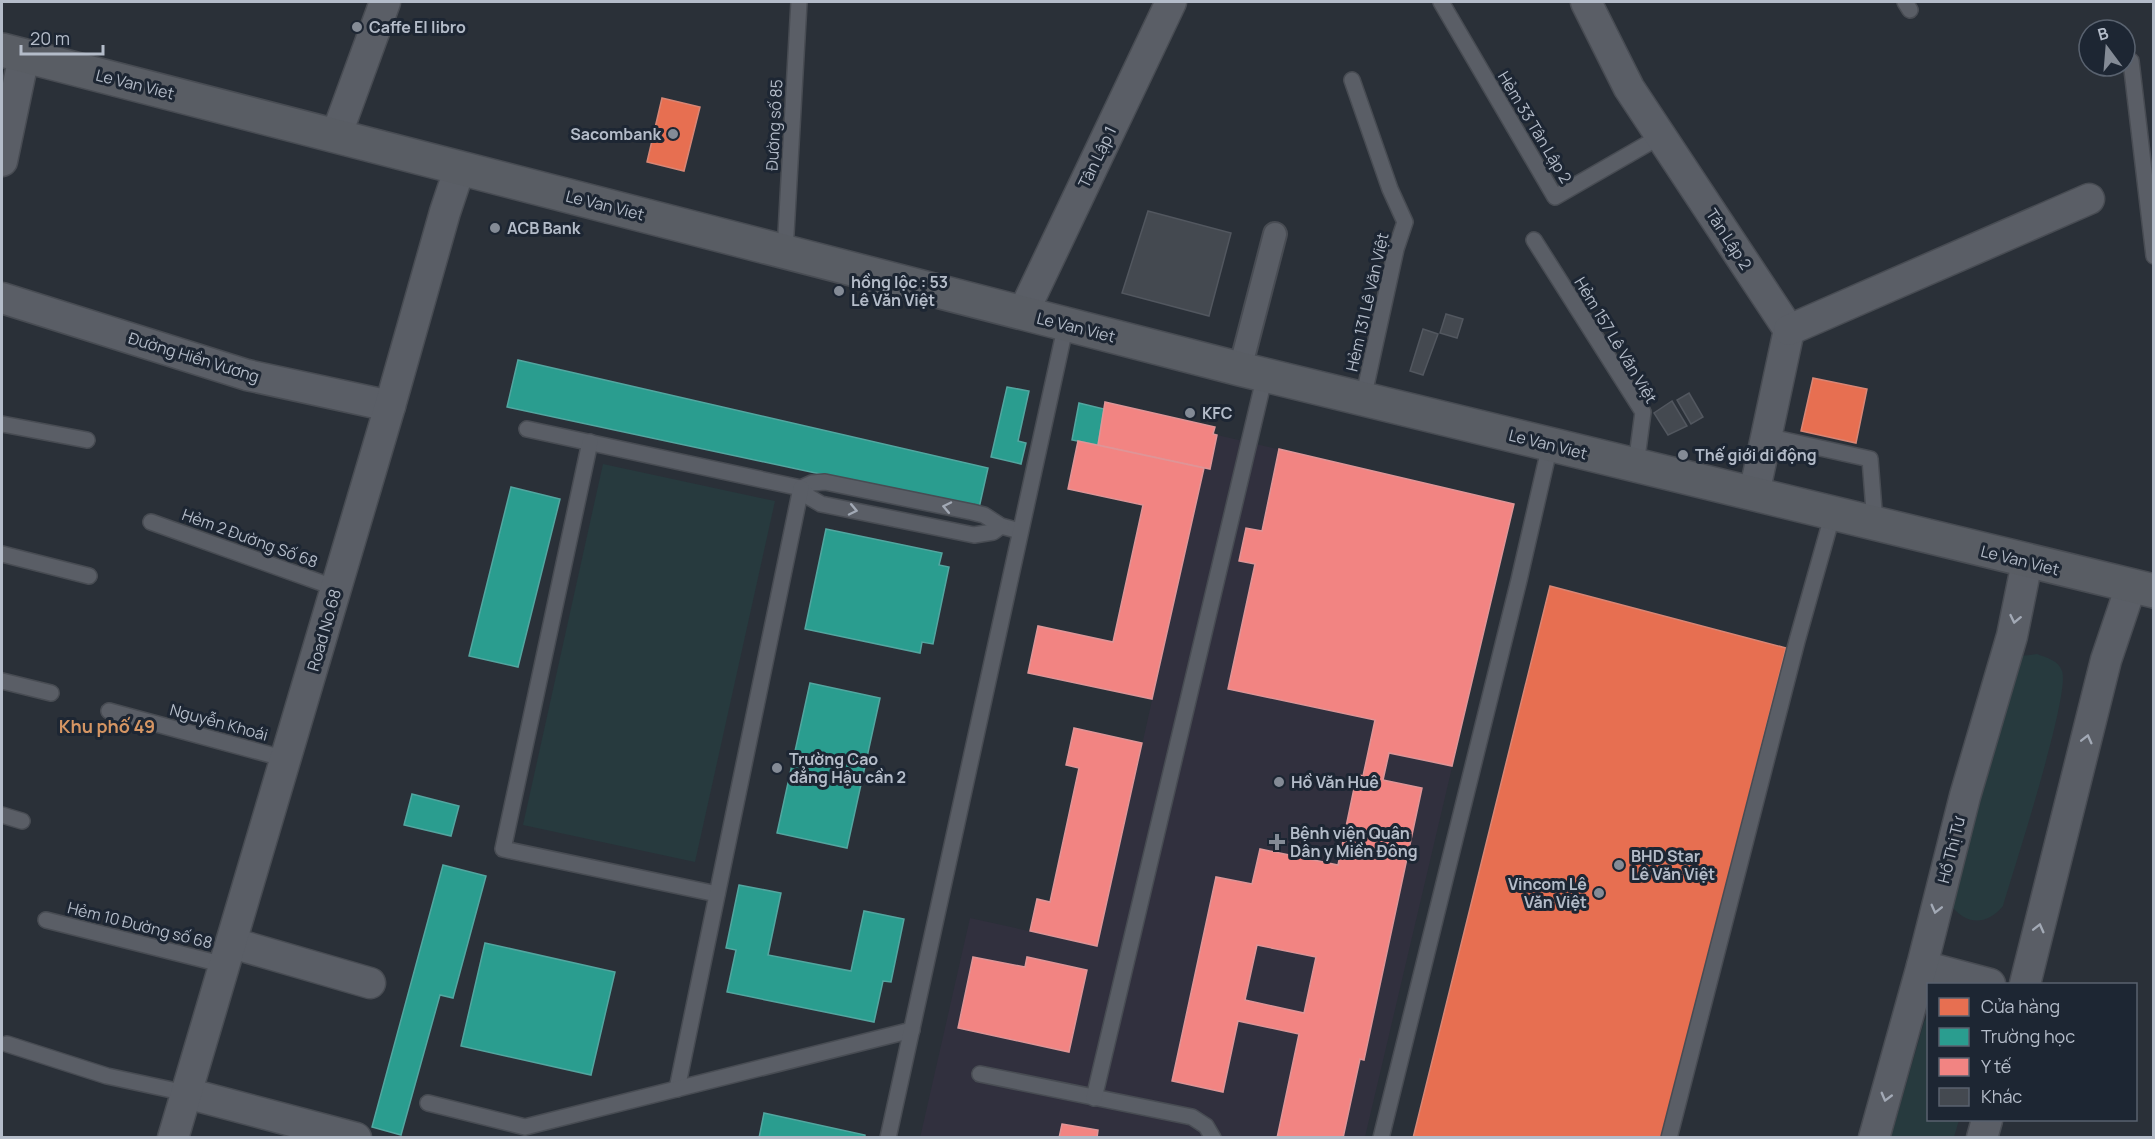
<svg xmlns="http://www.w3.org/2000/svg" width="2155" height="1139" viewBox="0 0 2155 1139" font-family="Manrope,sans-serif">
	<rect width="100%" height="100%" fill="#2a3038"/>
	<polygon fill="#31303e" points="1217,435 1514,504 1365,1137 920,1138 970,918 1097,946 1204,468 1210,469"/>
	<g fill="#273a3e">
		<polygon points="603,464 775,501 695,862 523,825"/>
		<path d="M2037 654C2047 658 2058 660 2062 671 2071 693 2013 872 2003 906 1985 927 1965 925 1948 902L2021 656Z"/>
		<polygon points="1928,1015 1928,1120 1959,1120 1954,1137 1891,1137 1924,1022"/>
	</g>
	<g fill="#e76f51" stroke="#d88675" stroke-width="1.5">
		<polygon points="662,98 700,107 684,171 647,162"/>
		<polygon points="1813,378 1867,389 1856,443 1801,431"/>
		<polygon points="1550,586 1786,648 1663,1138 1413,1138"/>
	</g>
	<g fill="#2a9d8f" stroke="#53a6a0" stroke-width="1.5">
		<polygon points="518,360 988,468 979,508 507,407"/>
		<polygon points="1007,387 1029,391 1018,441 1026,443 1021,464 991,457"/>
		<polygon points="1079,403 1104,409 1098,445 1072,440"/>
		<polygon points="511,487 560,499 518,667 469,656"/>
		<polygon points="826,529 942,553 939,565 949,567 933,644 922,642 920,653 805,629"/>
		<polygon points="810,683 880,698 847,848 777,833"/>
		<polygon points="412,794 459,806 451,836 404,825"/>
		<polygon points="443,865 486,876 453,998 440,995 401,1135 372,1127"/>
		<polygon points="739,885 781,893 768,955 851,971 864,911 904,919 891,982 883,981 874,1022 727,992 736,950 726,948"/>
		<polygon points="485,943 615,972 591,1075 461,1046"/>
		<polygon points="764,1113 865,1135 865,1138 759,1138"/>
	</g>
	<g fill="#f28482" stroke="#df9597" stroke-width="1.5" fill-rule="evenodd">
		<polygon points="1105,402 1215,427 1213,434 1217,435 1210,469 1098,445"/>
		<polygon points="1078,441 1204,468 1152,699 1028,673 1038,626 1113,642 1143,505 1068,489"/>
		<path d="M1279 449 1514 504 1452 766 1389 753 1383 780 1422 788 1364 1060 1360 1059 1343 1138H1277L1299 1034 1238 1021 1223 1092 1172 1081 1216 877 1252 884 1260 849 1338 865 1357 774 1363 776 1375 720 1228 689 1255 564 1239 561 1246 528 1262 531ZM1257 945 1316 957 1304 1013 1245 1000Z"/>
		<polygon points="1074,728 1142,743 1097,946 1030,931 1037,899 1050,902 1079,768 1066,765"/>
		<polygon points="973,957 1025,967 1027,957 1087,970 1069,1052 958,1028"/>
		<polygon points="1062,1124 1098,1130 1097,1138 1059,1138"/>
	</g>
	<g fill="#444950" stroke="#52575f" stroke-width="1.5">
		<polygon points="1148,211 1231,233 1209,316 1122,293"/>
		<polygon points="1446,314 1463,319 1457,338 1440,333"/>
		<polygon points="1423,329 1438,334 1423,375 1410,371"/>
		<polygon points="1689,393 1703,417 1691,424 1677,400"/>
		<polygon points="1672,401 1687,426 1668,435 1654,413"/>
	</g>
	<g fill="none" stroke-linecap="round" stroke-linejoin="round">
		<g stroke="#484c53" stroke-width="18">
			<g id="service">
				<polyline points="1441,2 1555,197 1661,136"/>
				<polyline points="1905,2 1910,10"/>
				<polyline points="2131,61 2154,256"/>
				<polyline points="1352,80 1390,189 1405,222 1396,249 1363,399"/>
				<polyline points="1534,240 1643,412 1636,465"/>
				<polyline points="785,251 799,2"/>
				<polyline points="2,424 87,440"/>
				<polyline points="527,429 801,488 812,483 825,482 972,512 984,515 1001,526 1020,531"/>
				<polyline points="1766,436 1870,459 1875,523"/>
				<polyline points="590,442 503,849 717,894"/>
				<polyline points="801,488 809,497 821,504 974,535 993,532 1001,526"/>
				<polyline points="151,522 336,588"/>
				<polyline points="2,554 89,576"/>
				<polyline points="2,681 51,693"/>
				<polyline points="109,711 286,759"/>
				<polyline points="2,815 22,821"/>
				<polyline points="46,920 225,965"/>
				<polyline points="7,1044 107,1076 186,1093"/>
				<polyline points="980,1074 1192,1117 1206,1126 1213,1138"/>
				<polyline points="677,1089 801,488"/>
				<polyline points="1094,1098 1265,375"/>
				<polyline points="428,1103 525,1127 912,1030"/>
				<polyline points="888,1138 1066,324"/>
				<polyline points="1381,1138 1519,580 1550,445"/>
				<polyline points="1669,1138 1797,641 1833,513"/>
			</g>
		</g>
		<g stroke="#484c53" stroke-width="26">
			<polyline id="pedestrian" points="1240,369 1275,234"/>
		</g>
		<g stroke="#484c53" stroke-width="33">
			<g id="minor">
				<polyline points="1586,2 1629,88 1789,330 1754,494"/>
				<polyline points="336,136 385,2"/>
				<polyline points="2,161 24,56"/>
				<polyline points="2,298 247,375 390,406"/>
				<polyline points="1023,313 1171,2"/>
				<polyline points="1789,330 2089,199"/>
				<polyline points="232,943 370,983"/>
				<polyline points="1922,966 1990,984"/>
				<polyline points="2025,984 2106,660 2131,586"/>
				<polyline points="186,1093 356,1138"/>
				<polyline points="173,1138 390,406 445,212 460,167"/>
				<polyline points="1874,1138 1922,966 1965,796 2012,636 2027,562"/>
				<polyline points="1982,1138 1987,1120"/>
			</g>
		</g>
		<g stroke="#484c53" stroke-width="36">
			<polyline id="secondary" points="2,50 1240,369 2154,591"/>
		</g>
		<use href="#service" stroke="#5a5e66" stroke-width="15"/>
		<use href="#pedestrian" stroke="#5a5e66" stroke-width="22"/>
		<use href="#minor" stroke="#5a5e66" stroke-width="30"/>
		<use href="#secondary" stroke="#595d64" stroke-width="33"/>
	</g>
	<defs><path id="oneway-chevron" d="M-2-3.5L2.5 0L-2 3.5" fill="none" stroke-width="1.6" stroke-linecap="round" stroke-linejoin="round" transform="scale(1.5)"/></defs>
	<g stroke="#a2a9b5">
		<use href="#oneway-chevron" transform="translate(947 507) rotate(-168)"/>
		<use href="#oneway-chevron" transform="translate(853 510) rotate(12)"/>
		<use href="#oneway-chevron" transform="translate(2015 619) rotate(102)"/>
		<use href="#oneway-chevron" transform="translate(2087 739) rotate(-76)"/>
		<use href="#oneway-chevron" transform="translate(1936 909) rotate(104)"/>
		<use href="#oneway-chevron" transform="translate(2039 928) rotate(-76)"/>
		<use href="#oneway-chevron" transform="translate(1886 1097) rotate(105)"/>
	</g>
	<g fill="#848b96" stroke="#1d2633" stroke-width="2">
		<circle cx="357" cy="27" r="6"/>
		<circle cx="673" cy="134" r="6"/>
		<circle cx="495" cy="228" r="6"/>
		<circle cx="839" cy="291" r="6"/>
		<circle cx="1190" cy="413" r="6"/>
		<circle cx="1683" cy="455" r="6"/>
		<circle cx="777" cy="768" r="6"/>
		<circle cx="1279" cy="782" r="6"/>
		<path d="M1274 833h6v6h6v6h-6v6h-6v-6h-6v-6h6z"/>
		<circle cx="1619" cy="865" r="6"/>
		<circle cx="1599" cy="893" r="6"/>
	</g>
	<g text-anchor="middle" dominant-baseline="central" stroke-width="6" stroke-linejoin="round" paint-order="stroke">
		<g font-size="16" font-weight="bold" fill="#b4bcc9" stroke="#1d2633" text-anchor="start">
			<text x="369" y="27">Caffe El libro</text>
			<text x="661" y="134" text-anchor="end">Sacombank</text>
			<text x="507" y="228">ACB Bank</text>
			<text x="851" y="282">hồng lộc : 53<tspan x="851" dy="18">Lê Văn Việt</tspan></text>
			<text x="1202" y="413">KFC</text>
			<text x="1695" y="455">Thế giới di động</text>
			<text x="789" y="759">Trường Cao<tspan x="789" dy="18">đẳng Hậu cần 2</tspan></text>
			<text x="1291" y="782">Hồ Văn Huê</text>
			<text x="1290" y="833">Bệnh viện Quân<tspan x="1290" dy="18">Dân y Miền Đông</tspan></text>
			<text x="1631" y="856">BHD Star<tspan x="1631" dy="18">Lê Văn Việt</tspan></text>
			<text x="1587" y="884" text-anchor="end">Vincom Lê<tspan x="1587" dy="18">Văn Việt</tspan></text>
		</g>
		<g font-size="16" fill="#b4bcc9" stroke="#1d2633">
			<text transform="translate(135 84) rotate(14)">Le Van Viet</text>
			<text transform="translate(774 125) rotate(-87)">Đường số 85</text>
			<text transform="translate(1535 127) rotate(59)">Hẻm 33 Tân Lập 2</text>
			<text transform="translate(1097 157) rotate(-64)">Tân Lập 1</text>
			<text transform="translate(605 205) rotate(14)">Le Van Viet</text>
			<text transform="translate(1729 239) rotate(57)">Tân Lập 2</text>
			<text transform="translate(1367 302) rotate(-77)">Hẻm 131 Lê Văn Việt</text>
			<text transform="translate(1076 327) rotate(14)">Le Van Viet</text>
			<text transform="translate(1616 340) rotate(59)">Hẻm 157 Lê Văn Việt</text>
			<text transform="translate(194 357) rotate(17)">Đường Hiền Vương</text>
			<text transform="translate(1548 444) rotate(14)">Le Van Viet</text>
			<text transform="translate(250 538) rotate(20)">Hẻm 2 Đường Số 68</text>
			<text transform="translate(2020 560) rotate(14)">Le Van Viet</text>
			<text transform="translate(324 630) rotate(-74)">Road No.68</text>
			<text transform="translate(219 722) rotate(15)">Nguyễn Khoái</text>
			<text transform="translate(1951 850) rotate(-76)">Hồ Thị Tư</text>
			<text transform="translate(140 925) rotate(14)">Hẻm 10 Đường số 68</text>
		</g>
		<g font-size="18" font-weight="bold" fill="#d59563" stroke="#1d2633">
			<text x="107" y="726">Khu phố 49</text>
		</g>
	</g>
	<rect width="2155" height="1139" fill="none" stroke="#b4bcc9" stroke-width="6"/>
	<rect x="1927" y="983" width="210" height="138" fill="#1d2633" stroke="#59626f" stroke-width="1.5"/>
	<rect x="1939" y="998" width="30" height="18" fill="#e76f51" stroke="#59626f" stroke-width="1.5"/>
	<text x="1981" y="1013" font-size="18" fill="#b4bcc9">Cửa hàng</text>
	<rect x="1939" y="1028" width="30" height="18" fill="#2a9d8f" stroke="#59626f" stroke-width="1.5"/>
	<text x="1981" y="1043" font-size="18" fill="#b4bcc9">Trường học</text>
	<rect x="1939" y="1058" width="30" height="18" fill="#f28482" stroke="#59626f" stroke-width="1.5"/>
	<text x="1981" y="1073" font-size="18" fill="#b4bcc9">Y tế</text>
	<rect x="1939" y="1088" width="30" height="18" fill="#444950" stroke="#59626f" stroke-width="1.5"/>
	<text x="1981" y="1103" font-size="18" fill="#b4bcc9">Khác</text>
	<g transform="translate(2107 48) rotate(344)"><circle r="28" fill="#1d2633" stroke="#59626f" stroke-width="1.5"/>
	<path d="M0-4.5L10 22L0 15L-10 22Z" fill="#848b96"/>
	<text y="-9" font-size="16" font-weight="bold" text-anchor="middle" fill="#b4bcc9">B</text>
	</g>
	<path d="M21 45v9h82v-9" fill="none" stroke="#b4bcc9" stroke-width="3"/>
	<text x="30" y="45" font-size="18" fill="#b4bcc9" stroke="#1d2633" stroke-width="4.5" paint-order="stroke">20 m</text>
</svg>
